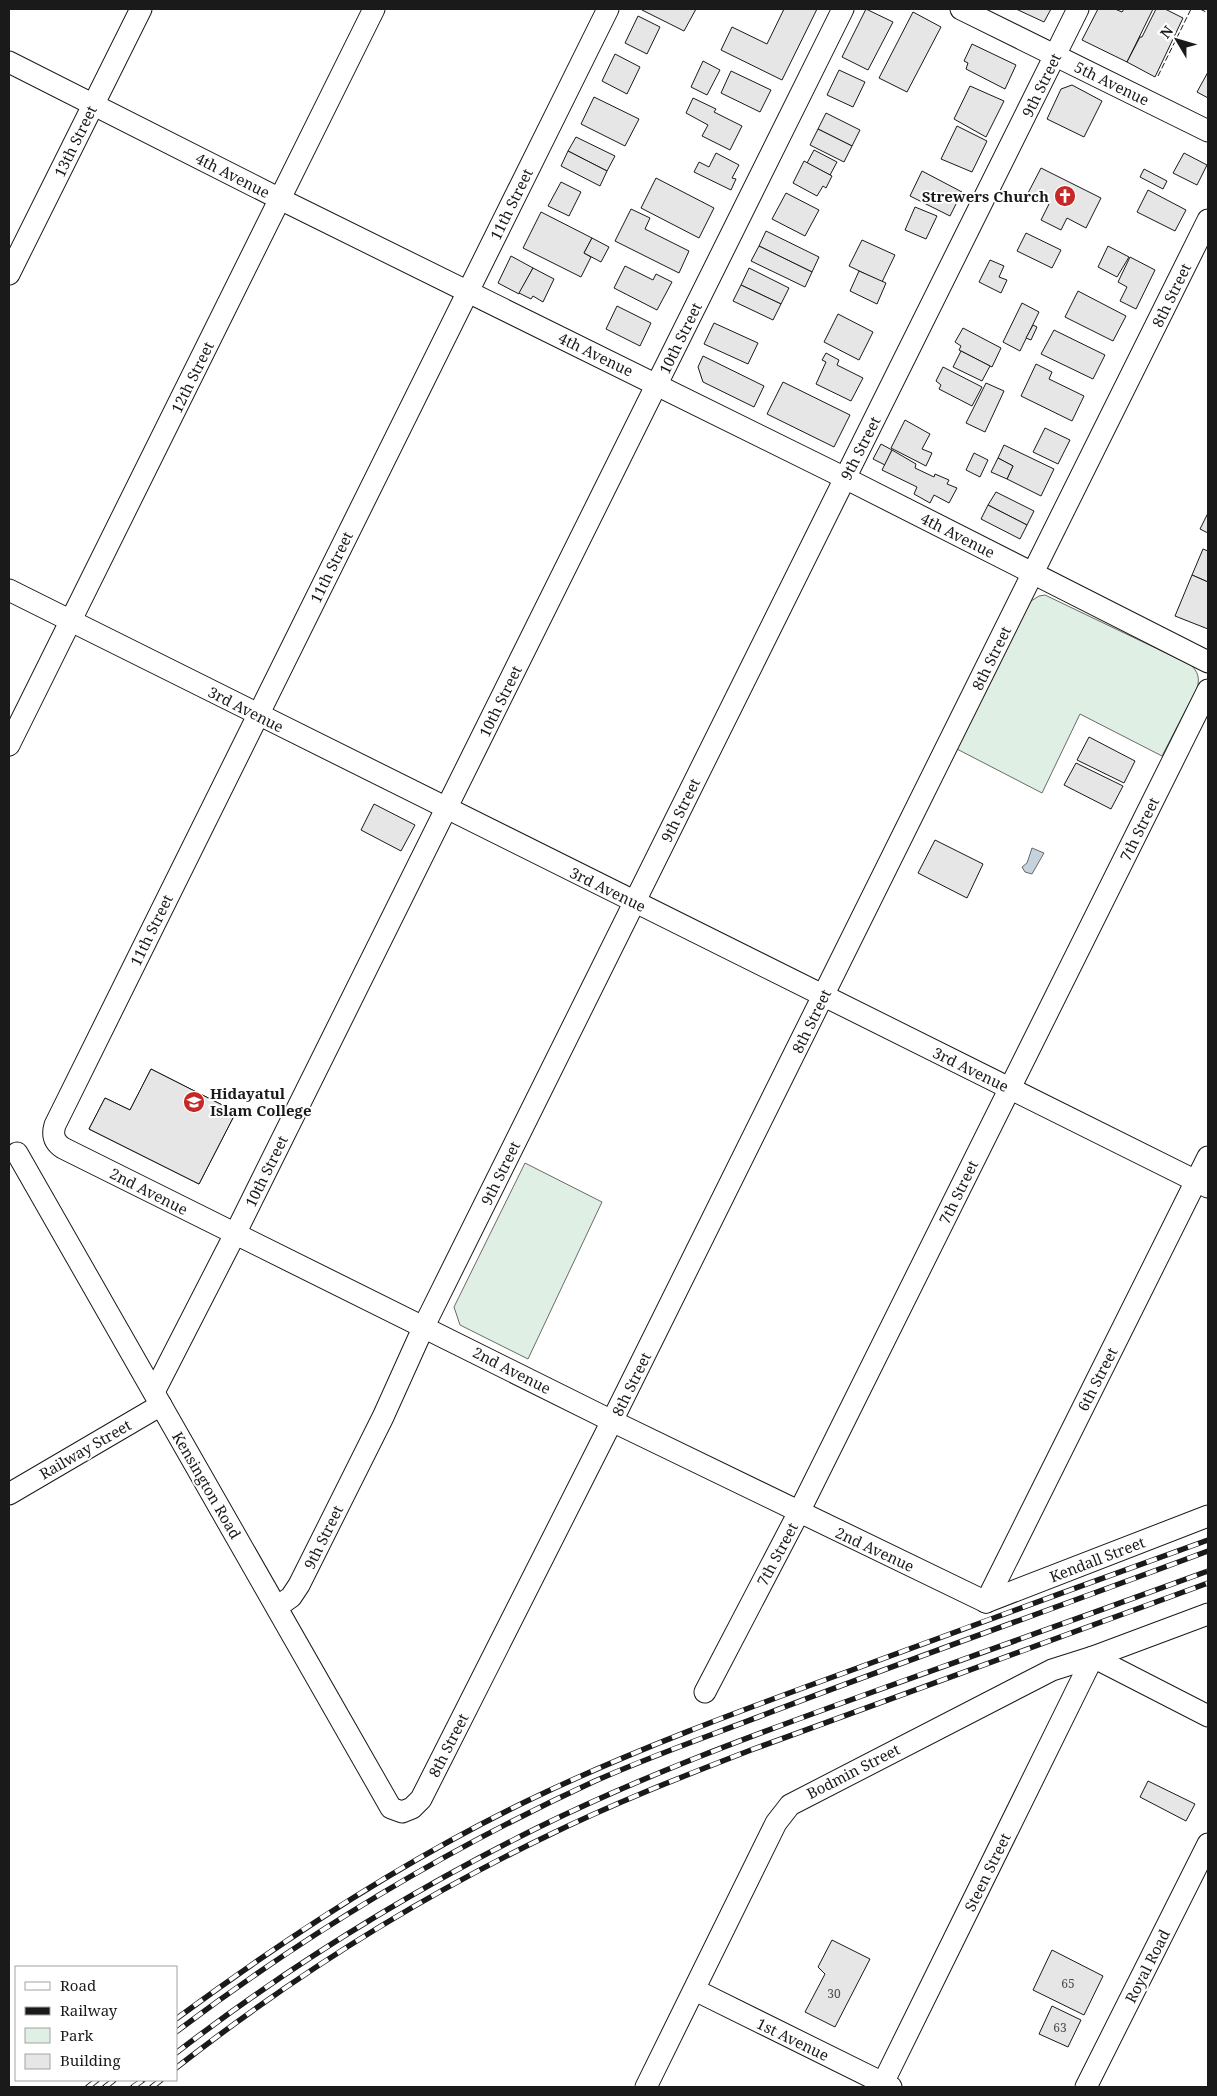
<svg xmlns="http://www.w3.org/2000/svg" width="1217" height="2096" viewBox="0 0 1217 2096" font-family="'Noto Serif',serif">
	<rect width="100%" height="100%" fill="#fff"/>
	<g fill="#e0efe3" stroke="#6a6a6a">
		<path d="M1045 595 1191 665C1198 672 1200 678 1197 688L1162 756 1080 714 1042 793 955 748 1031 601 1039 596Z"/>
		<polygon points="525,1163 602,1202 528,1359 460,1325 454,1307"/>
	</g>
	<polygon fill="#c6d2dc" stroke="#6a6a6a" points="1032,848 1044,853 1032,874 1025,872 1022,867 1027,863"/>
	<g fill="#e6e6e6" stroke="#1a1a1a" fill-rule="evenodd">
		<polygon points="643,9 696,9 684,31 642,10"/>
		<polygon points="784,9 817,9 782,80 721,50 732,27 767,44"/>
		<polygon points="866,9 893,22 868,70 842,57"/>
		<polygon points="1016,9 1051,9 1044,22"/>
		<polygon points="1098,9 1115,9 1122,12 1124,9 1153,9 1127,62 1082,40"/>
		<polygon points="1156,9 1165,9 1183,18 1155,77 1127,62 1140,37 1142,37"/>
		<polygon points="913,12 941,27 907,92 879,78"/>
		<polygon points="638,16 660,27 647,54 625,43"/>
		<polygon points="972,44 1016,65 1005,89 966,69 968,63 964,61"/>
		<polygon points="615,54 640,67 627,94 602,81"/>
		<polygon points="703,61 720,70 707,95 691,87"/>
		<polygon points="839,70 865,82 853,107 827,95"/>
		<polygon points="731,71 771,90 760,112 721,93"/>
		<polygon points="1208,72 1208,98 1197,92"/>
		<polygon points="1072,85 1102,101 1084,137 1047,119 1061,89"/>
		<polygon points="970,86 1004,101 986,137 954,119"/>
		<polygon points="594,97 639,119 625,146 581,124"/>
		<polygon points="693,98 716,109 714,112 742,126 730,150 702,136 708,125 686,113"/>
		<polygon points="826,113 860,130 852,146 818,129"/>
		<polygon points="957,126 987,141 972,172 941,159"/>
		<polygon points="818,129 852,146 844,162 810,145"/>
		<polygon points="576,137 615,156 607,171 568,151"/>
		<polygon points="814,150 837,162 830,175 807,163"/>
		<polygon points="568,151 607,171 600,186 561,166"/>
		<polygon points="716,153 739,165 732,178 736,179 731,190 694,172 699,162 709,167"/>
		<polygon points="1184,153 1207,165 1197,185 1173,173"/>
		<polygon points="804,161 832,176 826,188 823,186 817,196 793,183"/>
		<polygon points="1041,168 1101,198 1086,228 1067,218 1061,230 1041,220 1049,204 1028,193"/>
		<polygon points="1144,169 1167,181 1163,189 1140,177"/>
		<polygon points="922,171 962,192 950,216 910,196"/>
		<polygon points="656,178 714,208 699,238 641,208"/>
		<polygon points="561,182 581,192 569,216 548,206"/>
		<polygon points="1148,190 1186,210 1175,231 1137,212"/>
		<polygon points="786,193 819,210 805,236 772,219"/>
		<polygon points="915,207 937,216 926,239 905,230"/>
		<polygon points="631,209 650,218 645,229 689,251 679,273 615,241"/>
		<polygon points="541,212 592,238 584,253 591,257 581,277 523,248"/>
		<polygon points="766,231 819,257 812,272 759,246"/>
		<polygon points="1026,233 1061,250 1052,268 1017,251"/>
		<polygon points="592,238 609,247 601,262 584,253"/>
		<polygon points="862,240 895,255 882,282 849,266"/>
		<polygon points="759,246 812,272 805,287 751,261"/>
		<polygon points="1108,246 1129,257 1117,277 1098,267"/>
		<polygon points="511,256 533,268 519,294 498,283"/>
		<polygon points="1130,257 1155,270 1136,309 1120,301 1127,287 1118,282"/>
		<polygon points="990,260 1004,266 999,277 1007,280 1001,293 979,282"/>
		<polygon points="625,266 653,280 656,274 672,282 657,310 614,288"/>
		<polygon points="533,268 554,279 543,302 533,296 531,299 519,293"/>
		<polygon points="749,268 789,288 781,304 741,285"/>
		<polygon points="859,271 886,283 877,304 850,291"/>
		<polygon points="741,285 781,304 773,320 733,301"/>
		<polygon points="1078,291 1126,316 1113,341 1065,317"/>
		<polygon points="1022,303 1039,312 1020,351 1003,342"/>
		<polygon points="617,306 651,323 640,346 606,329"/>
		<polygon points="838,314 873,332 859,360 824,342"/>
		<polygon points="714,323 758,343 748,364 704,344"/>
		<polygon points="1033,325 1037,327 1031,340 1026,338"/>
		<polygon points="963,328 1001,348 992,367 959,350 961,346 955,342"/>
		<polygon points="1054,330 1105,355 1093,379 1041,354"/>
		<polygon points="961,351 990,366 982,381 953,367"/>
		<polygon points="826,353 839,360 837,365 863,378 851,401 816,384 826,362 822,360"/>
		<polygon points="703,356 764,386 754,407 703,382 698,367"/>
		<polygon points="1036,364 1052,372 1049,379 1084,396 1072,421 1021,396"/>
		<polygon points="943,367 982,387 972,406 939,389 941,385 936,381"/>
		<polygon points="783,382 850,415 834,447 767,414"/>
		<polygon points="986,383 1004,391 985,432 966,423"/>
		<polygon points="905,420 930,434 922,449 932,453 926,466 891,448"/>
		<polygon points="1045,428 1070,440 1058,464 1033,452"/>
		<polygon points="881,444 892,450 885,465 873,459"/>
		<polygon points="1004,445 1054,469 1041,496 1007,479 1013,466 998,458"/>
		<polygon points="892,450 916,464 915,468 934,477 935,474 949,480 947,484 957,488 949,503 934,495 930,503 914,494 917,487 882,470"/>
		<polygon points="974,453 988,460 980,477 966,470"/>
		<polygon points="998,458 1013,466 1007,479 991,472"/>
		<polygon points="996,492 1034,511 1027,525 988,505"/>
		<polygon points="988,505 1027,525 1020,539 981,519"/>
		<polygon points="1208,513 1208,533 1200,529"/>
		<polygon points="1203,549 1208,551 1208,582 1192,575"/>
		<polygon points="1192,575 1208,582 1208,629 1175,616"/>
		<polygon points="1089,737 1135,761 1124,783 1077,760"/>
		<polygon points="1076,763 1123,786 1111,809 1064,785"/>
		<polygon points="374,804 415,825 401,851 361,830"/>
		<polygon points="935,840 983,864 967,898 918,873"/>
		<path d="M151 1069 236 1112 199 1184 89 1129 105 1098 130 1110ZM164 1112 190 1125 179 1147 148 1131 152 1123 157 1126Z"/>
		<polygon points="151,1069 236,1112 199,1184 89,1129 105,1098 130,1110"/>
		<polygon points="1148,1781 1195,1804 1186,1821 1140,1797"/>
		<polygon points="832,1940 870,1959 835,2027 805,2012 825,1974 818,1967"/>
		<polygon points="1052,1950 1103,1976 1084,2015 1033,1990"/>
		<polygon points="1052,2006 1081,2020 1068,2047 1039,2034"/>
	</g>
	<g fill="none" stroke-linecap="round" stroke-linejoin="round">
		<g stroke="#1a1a1a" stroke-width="23">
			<g id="minor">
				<path d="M608 9 55 1125C52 1135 54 1142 63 1148L612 1421 986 1602"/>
				<polyline points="961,9 1208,131"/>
				<polyline points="9,62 280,199 845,478 1208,662"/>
				<polyline points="9,274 141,9"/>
				<polyline points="9,590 1208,1187"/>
				<polyline points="9,745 374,9"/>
				<polyline points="17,1153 391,1808 402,1812 412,1808 421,1799 612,1421 1208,220"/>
				<polyline points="154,1392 235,1234 843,9"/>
				<polyline points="9,1494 161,1405"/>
				<polyline points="986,1602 1208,1157"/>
				<polyline points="986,1602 1208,1516"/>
				<polyline points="277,1607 291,1597 299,1585 383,1417 424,1326 1078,9"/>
				<polyline points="705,1692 799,1512 1208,690"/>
				<polyline points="695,1990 891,2087"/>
				<polyline points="646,2087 776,1823 790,1805 1052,1670 1093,1657 1208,1614"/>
				<polyline points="881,2087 1093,1657 1208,1716"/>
				<polyline points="1086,2087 1208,1844"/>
			</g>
		</g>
		<use href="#minor" stroke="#fff" stroke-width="21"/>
		<g stroke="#1a1a1a" stroke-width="5.5">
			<g id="rail">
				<path d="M176 2019C287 1937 403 1861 527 1801 633 1750 742 1710 852 1670 971 1626 1089 1583 1208 1540"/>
				<path d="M176 2032C306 1934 447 1849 595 1781 651 1756 709 1736 766 1714 913 1658 1061 1606 1208 1551"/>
				<path d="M176 2053C289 1966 409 1892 537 1828 640 1777 748 1737 856 1698 974 1655 1091 1614 1208 1571"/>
				<path d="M176 2068C291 1978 414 1900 545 1837 612 1804 681 1777 751 1750L1208 1583"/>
				<polyline points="88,2087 97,2080"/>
				<polyline points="105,2087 114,2080"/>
				<polyline points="133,2087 143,2080"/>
				<polyline points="152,2087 161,2080"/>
			</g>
		</g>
		<use href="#rail" stroke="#fff" stroke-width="4" stroke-dasharray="11" stroke-linecap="butt"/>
		<g stroke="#1a1a1a" stroke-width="1" stroke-dasharray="6 2.5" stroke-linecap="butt">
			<polyline points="1200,9 1208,13"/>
			<polyline points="1158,76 1191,9"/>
		</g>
	</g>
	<defs>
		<g id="church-disc" transform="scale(1.125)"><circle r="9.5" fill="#c62828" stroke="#fff"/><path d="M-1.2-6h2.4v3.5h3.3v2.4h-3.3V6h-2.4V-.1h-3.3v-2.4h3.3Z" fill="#fff"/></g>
		<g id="school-disc" transform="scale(1.125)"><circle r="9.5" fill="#c62828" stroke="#fff"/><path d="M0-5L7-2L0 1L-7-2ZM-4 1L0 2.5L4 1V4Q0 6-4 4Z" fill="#fff"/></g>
	</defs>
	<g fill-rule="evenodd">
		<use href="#church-disc" x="1065" y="196"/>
		<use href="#school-disc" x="194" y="1102"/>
	</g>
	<g text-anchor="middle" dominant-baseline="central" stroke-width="4" stroke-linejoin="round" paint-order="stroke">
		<g font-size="12" fill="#4d4d4d">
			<text x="1068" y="1983">65</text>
			<text x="834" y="1993">30</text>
			<text x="1060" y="2027">63</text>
		</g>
		<g font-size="15" fill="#1a1a1a" stroke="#fff">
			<text transform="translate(1112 83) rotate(26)">5th Avenue</text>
			<text transform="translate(1041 85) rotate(-64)">9th Street</text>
			<text transform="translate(75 141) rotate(-64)">13th Street</text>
			<text transform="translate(233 175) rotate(27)">4th Avenue</text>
			<text transform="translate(511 204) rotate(-64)">11th Street</text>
			<text transform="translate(1171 295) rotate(-64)">8th Street</text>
			<text transform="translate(680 338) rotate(-64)">10th Street</text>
			<text transform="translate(596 354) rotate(26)">4th Avenue</text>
			<text transform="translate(192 377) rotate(-64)">12th Street</text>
			<text transform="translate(860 448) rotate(-63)">9th Street</text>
			<text transform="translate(958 535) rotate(27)">4th Avenue</text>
			<text transform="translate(331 567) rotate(-64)">11th Street</text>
			<text transform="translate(991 658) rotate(-64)">8th Street</text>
			<text transform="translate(500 701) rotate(-64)">10th Street</text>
			<text transform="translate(246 709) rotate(27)">3rd Avenue</text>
			<text transform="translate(680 810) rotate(-64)">9th Street</text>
			<text transform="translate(1139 829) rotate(-64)">7th Street</text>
			<text transform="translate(608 889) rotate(26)">3rd Avenue</text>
			<text transform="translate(151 930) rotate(-64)">11th Street</text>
			<text transform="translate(811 1021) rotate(-64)">8th Street</text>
			<text transform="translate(971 1069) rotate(26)">3rd Avenue</text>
			<text transform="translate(266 1171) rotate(-64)">10th Street</text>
			<text transform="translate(500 1173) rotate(-64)">9th Street</text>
			<text transform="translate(149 1191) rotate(27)">2nd Avenue</text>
			<text transform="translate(958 1192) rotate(-64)">7th Street</text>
			<text transform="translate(512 1370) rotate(27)">2nd Avenue</text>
			<text transform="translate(1097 1379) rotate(-63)">6th Street</text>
			<text transform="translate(631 1384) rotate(-64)">8th Street</text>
			<text transform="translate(85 1449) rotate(-30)">Railway Street</text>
			<text transform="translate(207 1485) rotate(60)">Kensington Road</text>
			<text transform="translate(323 1537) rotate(-64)">9th Street</text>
			<text transform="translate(875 1549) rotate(25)">2nd Avenue</text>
			<text transform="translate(777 1554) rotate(-62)">7th Street</text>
			<text transform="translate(1097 1559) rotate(-21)">Kendall Street</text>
			<text transform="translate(448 1745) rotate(-63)">8th Street</text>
			<text transform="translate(853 1771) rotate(-27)">Bodmin Street</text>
			<text transform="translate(987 1872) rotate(-64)">Steen Street</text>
			<text transform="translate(1147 1966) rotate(-63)">Royal Road</text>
			<text transform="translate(793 2039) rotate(26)">1st Avenue</text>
		</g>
		<g font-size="15" font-weight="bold" fill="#1a1a1a" stroke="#fff" text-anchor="end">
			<text x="1049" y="196">Strewers Church</text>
			<text x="210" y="1093" text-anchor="start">Hidayatul<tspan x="210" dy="17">Islam College</tspan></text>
		</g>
	</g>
	<rect width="1217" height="2096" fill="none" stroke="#1a1a1a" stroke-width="20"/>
	<rect x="15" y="1966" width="162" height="115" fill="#ffffff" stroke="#a3a3a3"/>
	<rect x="25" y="1982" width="25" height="8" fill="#ffffff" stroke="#a3a3a3"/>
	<text x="60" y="1991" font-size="15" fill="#1a1a1a">Road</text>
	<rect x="25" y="2007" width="25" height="8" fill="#1a1a1a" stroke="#a3a3a3"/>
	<text x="60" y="2016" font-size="15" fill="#1a1a1a">Railway</text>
	<rect x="25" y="2028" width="25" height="15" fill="#e0efe3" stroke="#a3a3a3"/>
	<text x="60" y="2041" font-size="15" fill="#1a1a1a">Park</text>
	<rect x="25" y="2054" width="25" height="15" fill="#e6e6e6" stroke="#a3a3a3"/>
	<text x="60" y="2066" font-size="15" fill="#1a1a1a">Building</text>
	<g transform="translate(1177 40) rotate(308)" stroke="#ffffff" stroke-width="4" paint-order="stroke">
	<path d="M0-4L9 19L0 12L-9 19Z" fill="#1a1a1a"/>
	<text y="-8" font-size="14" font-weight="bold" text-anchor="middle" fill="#1a1a1a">N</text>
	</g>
</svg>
